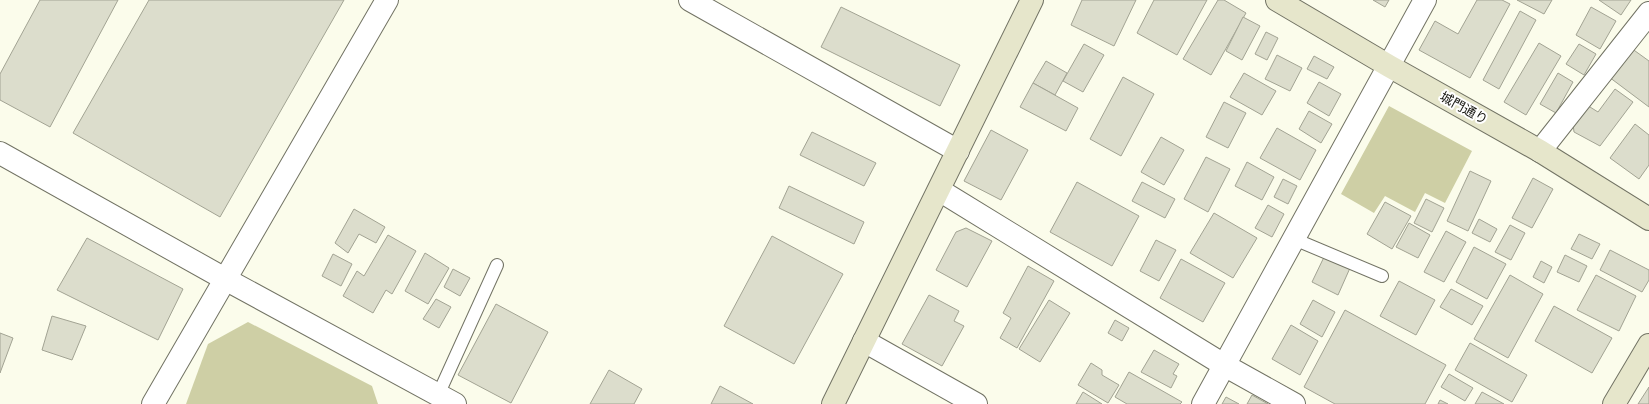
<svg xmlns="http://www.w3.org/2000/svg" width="1649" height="404" viewBox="0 0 1649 404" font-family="Karla,'Noto Sans JP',sans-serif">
	<rect width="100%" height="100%" fill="#fbfceb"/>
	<g fill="#cecfa5">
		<polygon points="1389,106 1472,151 1445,203 1425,193 1415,212 1385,196 1374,213 1341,194"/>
		<polygon points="248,322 372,386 378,404 186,404 208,344"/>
	</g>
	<g fill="#dcddcc" stroke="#a2a393">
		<polygon points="40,0 118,0 50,127 0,100 0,74"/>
		<polygon points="149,0 344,0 220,217 73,133"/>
		<polygon points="1082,0 1136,0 1114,46 1071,25"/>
		<polygon points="1154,0 1207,0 1177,55 1137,33"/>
		<polygon points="1218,0 1224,0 1246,13 1211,75 1183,59"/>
		<polygon points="1373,0 1389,0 1385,7"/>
		<polygon points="1477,0 1502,0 1510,4 1470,78 1419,50 1435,21 1458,34"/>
		<polygon points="1517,0 1552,0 1544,14"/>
		<polygon points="1599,0 1631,0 1621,15"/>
		<polygon points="841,7 960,65 940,106 821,47"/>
		<polygon points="1591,7 1616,21 1600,49 1576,35"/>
		<polygon points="1520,11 1536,20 1499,89 1483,80"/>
		<polygon points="1243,17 1260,26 1242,60 1226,51"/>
		<polygon points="1266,32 1278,38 1267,60 1255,54"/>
		<polygon points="1539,43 1561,56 1526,115 1504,102"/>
		<polygon points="1084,44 1104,55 1083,92 1063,81"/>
		<polygon points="1579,44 1596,54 1584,75 1566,64"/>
		<polygon points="1631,48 1649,61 1649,107 1609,77"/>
		<polygon points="1277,55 1302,68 1290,91 1265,79"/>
		<polygon points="1314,56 1334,67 1327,79 1307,69"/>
		<polygon points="1046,61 1067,73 1055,95 1033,83"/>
		<polygon points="1244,73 1276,91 1262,115 1230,97"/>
		<polygon points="1558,73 1573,82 1556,113 1540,104"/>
		<polygon points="1123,77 1154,94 1121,156 1090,139"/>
		<polygon points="1319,82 1341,94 1329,116 1307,103"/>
		<polygon points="1033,83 1078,108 1066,131 1020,107"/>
		<polygon points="1615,89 1633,102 1600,146 1574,132 1572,116 1582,102 1598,112"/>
		<polygon points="1224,102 1246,113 1228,148 1206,137"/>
		<polygon points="1309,111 1332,124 1321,143 1299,129"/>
		<polygon points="1635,124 1649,135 1649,165 1639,179 1610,158"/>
		<polygon points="1277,128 1316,150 1300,180 1260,158"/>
		<polygon points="991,130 1028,150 1001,200 964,181"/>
		<polygon points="812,132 876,163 864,186 800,155"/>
		<polygon points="1161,137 1184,150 1164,185 1141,172"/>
		<polygon points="1206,157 1230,169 1208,212 1184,199"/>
		<polygon points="1247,162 1274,177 1262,200 1235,186"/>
		<polygon points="1470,171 1491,181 1468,231 1447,221"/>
		<polygon points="1533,178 1553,189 1532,228 1512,218"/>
		<polygon points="1283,179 1297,186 1288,204 1274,197"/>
		<polygon points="1077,182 1139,216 1112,266 1050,232"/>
		<polygon points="1142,182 1175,199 1165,218 1132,201"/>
		<polygon points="789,186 864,222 854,244 779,208"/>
		<polygon points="1426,199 1444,208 1432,232 1414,223"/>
		<polygon points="1385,202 1411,216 1392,249 1367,234"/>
		<polygon points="1268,205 1284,214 1272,237 1255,228"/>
		<polygon points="354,209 385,227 376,243 359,234 348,253 335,243"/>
		<polygon points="1214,213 1257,238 1233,278 1190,253"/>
		<polygon points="1479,219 1497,229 1490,242 1472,233"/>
		<polygon points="1409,223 1430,235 1418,258 1396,247"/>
		<polygon points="1510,225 1525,233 1511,260 1495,252"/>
		<polygon points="966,228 992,241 967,287 936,270 956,232"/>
		<polygon points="1446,231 1466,242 1444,282 1424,272"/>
		<polygon points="1579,234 1600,244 1592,259 1571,249"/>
		<polygon points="388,235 416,251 392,294 386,290 373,313 343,296 357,271 364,276"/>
		<polygon points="772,236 843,274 794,364 724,326"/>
		<polygon points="87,238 183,289 158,340 57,290"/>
		<polygon points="1156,240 1176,250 1159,281 1140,271"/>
		<polygon points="1474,247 1506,264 1487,299 1456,282"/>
		<polygon points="1610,250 1649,270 1649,280 1642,292 1600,270"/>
		<polygon points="425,253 449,268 428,304 405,291"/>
		<polygon points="333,254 352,264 341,286 322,276"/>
		<polygon points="1325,255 1350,268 1338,295 1312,282"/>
		<polygon points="1565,255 1587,266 1579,282 1557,272"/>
		<polygon points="1181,259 1225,283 1203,322 1160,298"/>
		<polygon points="1541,261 1552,267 1544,283 1533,277"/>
		<polygon points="1028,266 1054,281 1017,348 1000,338 1011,318 1003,313"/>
		<polygon points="453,269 470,278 460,296 444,287"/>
		<polygon points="1510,275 1543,294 1508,358 1474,339"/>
		<polygon points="1596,275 1636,296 1619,331 1577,310"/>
		<polygon points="1399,281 1435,300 1416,335 1380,316"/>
		<polygon points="1451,289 1483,306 1472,325 1440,307"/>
		<polygon points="929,295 959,311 954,321 964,326 942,366 902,344"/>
		<polygon points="436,299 451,307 439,328 423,319"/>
		<polygon points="1049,300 1070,313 1040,362 1019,349"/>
		<polygon points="1313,300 1335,312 1322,337 1300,324"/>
		<polygon points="496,304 548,332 511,403 458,375"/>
		<polygon points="1554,306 1612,338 1592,373 1535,341"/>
		<polygon points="1345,310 1446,365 1425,404 1335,404 1304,387"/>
		<polygon points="52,316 86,326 72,360 42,350"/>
		<polygon points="1115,320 1129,328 1122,341 1108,333"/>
		<polygon points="1291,325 1318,341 1300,375 1272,359"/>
		<polygon points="0,333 13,338 0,373"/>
		<polygon points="1470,343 1527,375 1512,402 1455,370"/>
		<polygon points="1154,350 1179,364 1173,374 1177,376 1171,388 1141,372"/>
		<polygon points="1091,363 1102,370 1102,375 1119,385 1108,403 1078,385"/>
		<polygon points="609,370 642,389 634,404 590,404"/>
		<polygon points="1129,372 1182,402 1180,404 1127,404 1115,397"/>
		<polygon points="1449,374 1473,388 1465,401 1441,387"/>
		<polygon points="720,386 753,404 711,404"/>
		<polygon points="1649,387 1649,404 1638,404"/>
		<polygon points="1083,392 1102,404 1076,404"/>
		<polygon points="1482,392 1504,404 1475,404"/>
		<polygon points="1252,395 1268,404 1247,404"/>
		<polygon points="1226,397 1239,404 1222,404"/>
		<polygon points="1440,400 1448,404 1438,404"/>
	</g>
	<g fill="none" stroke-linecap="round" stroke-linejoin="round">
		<g stroke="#727364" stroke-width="14">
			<g id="lane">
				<polyline points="1294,239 1382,276"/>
				<polyline points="438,395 497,265"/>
			</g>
		</g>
		<g stroke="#727364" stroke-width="24">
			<g id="street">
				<polyline points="690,0 958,151"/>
				<polyline points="1540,151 1649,13"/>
				<polyline points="0,153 225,279 455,404"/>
				<polyline points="939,190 1224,365 1294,404"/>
				<polyline points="864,341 976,404"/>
				<polyline points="153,404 387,0"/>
				<polyline points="1203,404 1425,0"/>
			</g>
		</g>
		<g stroke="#727364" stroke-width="24">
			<g id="secondary">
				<polyline points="1277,0 1389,66 1540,151 1649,219"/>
				<polyline points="833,404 1032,0"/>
				<polyline points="1614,404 1649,345"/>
			</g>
		</g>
		<use href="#lane" stroke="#fff" stroke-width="12"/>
		<use href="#street" stroke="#fff" stroke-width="22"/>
		<use href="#secondary" stroke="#e6e6cb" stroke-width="22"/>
	</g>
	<g text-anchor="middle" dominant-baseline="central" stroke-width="4" stroke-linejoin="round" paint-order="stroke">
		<g font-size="13" fill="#13130d" stroke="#fff">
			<text transform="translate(1464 108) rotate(29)">城門通り</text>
		</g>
	</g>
</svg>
